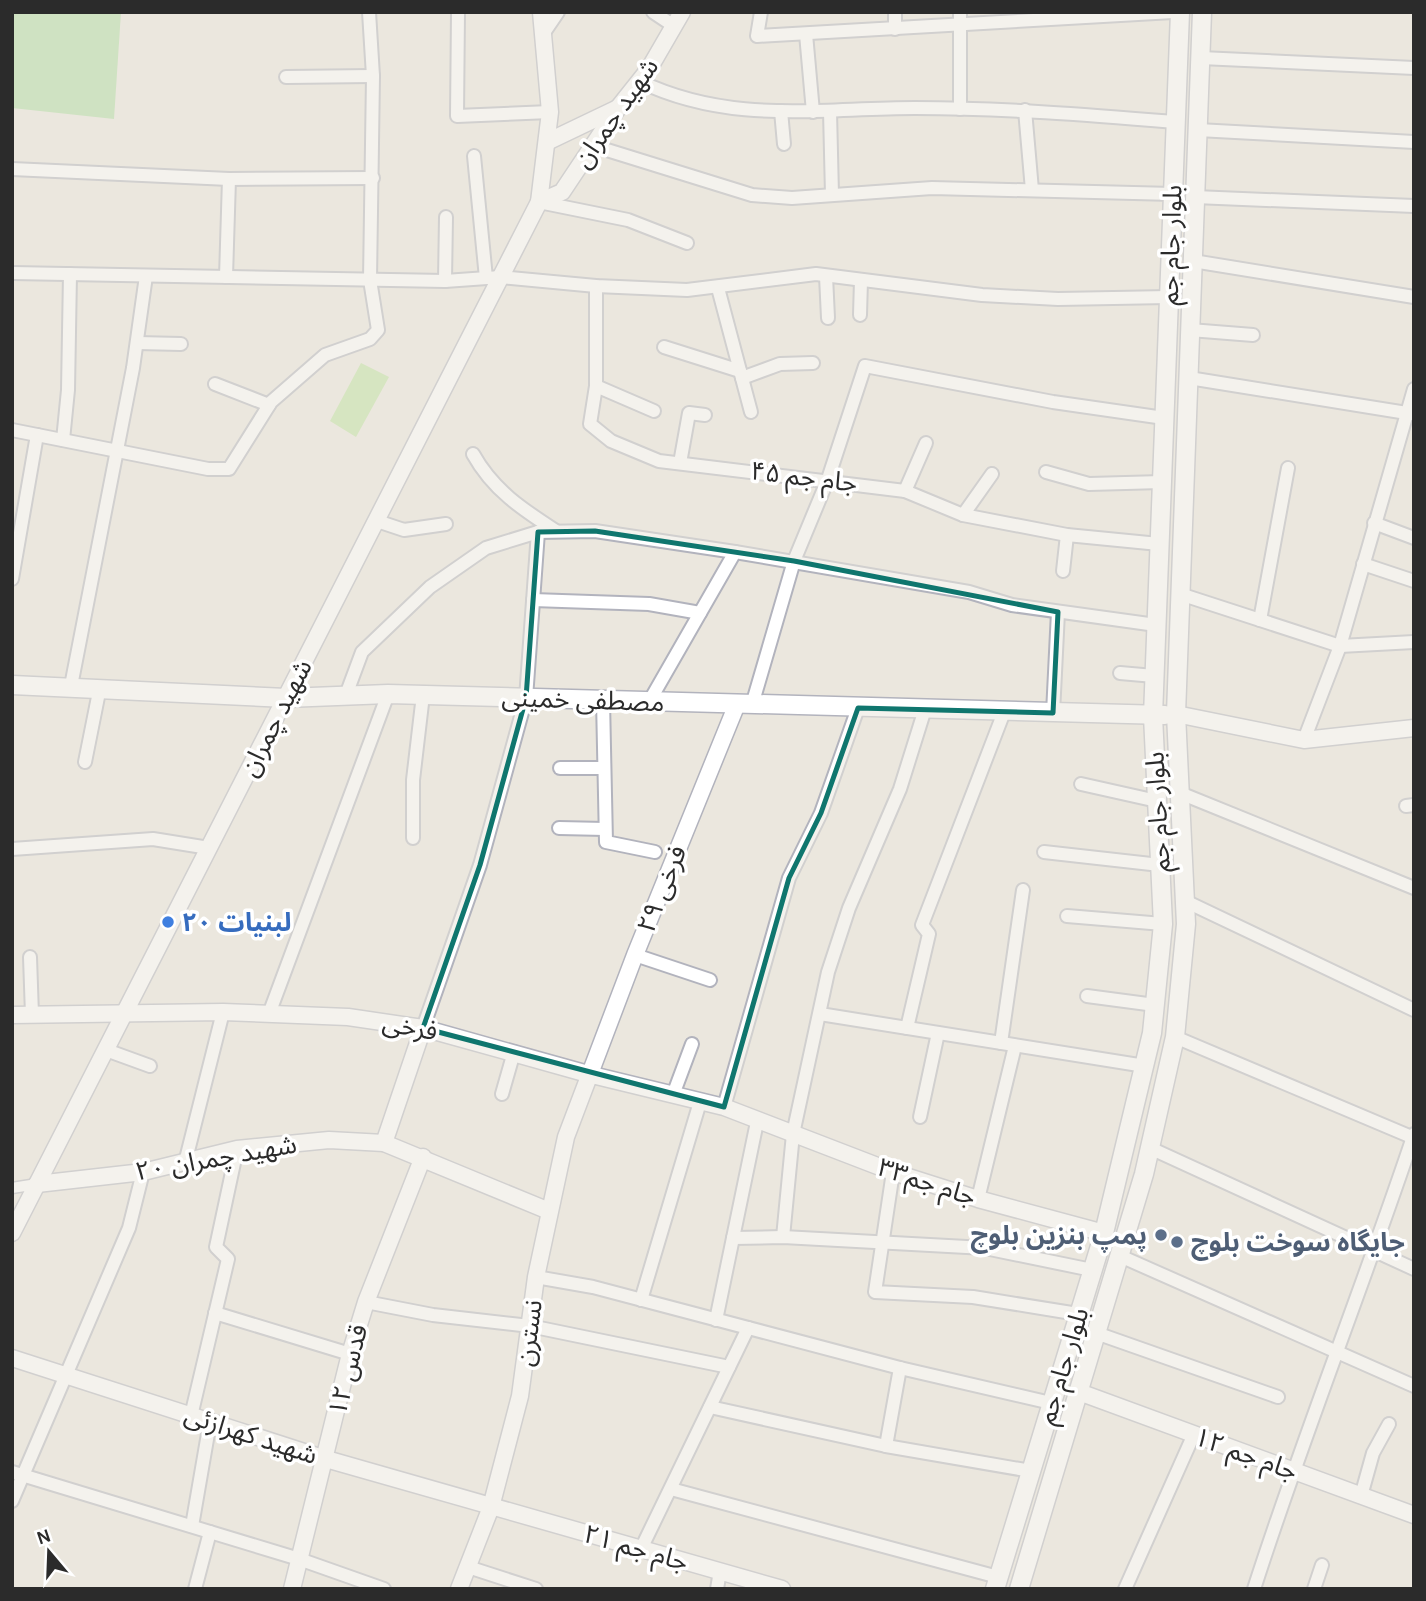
<svg xmlns="http://www.w3.org/2000/svg" width="1426" height="1601" viewBox="0 0 1426 1601" font-family="Karla,'Noto Sans Arabic',sans-serif">
	<rect width="100%" height="100%" fill="#ebe7de"/>
	<polygon fill="#aedca0" points="12,12 121,12 114,119 12,108"/>
	<polygon fill="#bde29d" points="361,363 389,377 356,437 330,421"/>
	<g fill="none" stroke-linecap="round" stroke-linejoin="round">
		<g stroke="#b2b3bd" stroke-width="13">
			<polyline id="pedestrian" points="12,1188 37,1184"/>
		</g>
		<g stroke="#b2b3bd" stroke-width="16">
			<g id="minor">
				<polyline points="458,12 457,116 550,112"/>
				<polyline points="653,12 674,26"/>
				<polyline points="761,12 757,36 1173,12"/>
				<polyline points="895,12 895,29"/>
				<polyline points="543,34 558,12"/>
				<polyline points="806,34 813,112"/>
				<polyline points="1201,58 1414,68"/>
				<polyline points="286,77 373,76"/>
				<path d="M639 81C731 125 818 108 915 108 1002 108 1089 115 1175 122"/>
				<polyline points="960,109 960,12"/>
				<polyline points="1025,110 1032,190"/>
				<polyline points="781,111 784,144"/>
				<polyline points="830,111 832,195"/>
				<polyline points="1198,130 1414,142"/>
				<polyline points="594,146 752,195 792,198 932,188 1173,194"/>
				<polyline points="474,156 486,278"/>
				<polyline points="12,169 229,179 373,178"/>
				<polyline points="1195,197 1414,206"/>
				<polyline points="539,202 628,220 687,243"/>
				<polyline points="1193,261 1414,297"/>
				<polyline points="12,273 445,281 501,277 596,286 687,290 816,274 982,295 1058,299 1169,297"/>
				<polyline points="826,276 828,318"/>
				<polyline points="226,277 229,179"/>
				<polyline points="445,281 446,217"/>
				<polyline points="596,286 596,386 590,424 611,441 659,461 905,491 963,515 1067,535 1159,544"/>
				<polyline points="718,288 751,412"/>
				<polyline points="860,315 861,280"/>
				<polyline points="1190,330 1253,335"/>
				<polyline points="137,343 181,344"/>
				<polyline points="664,347 740,371"/>
				<polyline points="742,378 780,364 813,363"/>
				<polyline points="1189,378 1413,414"/>
				<polyline points="215,384 269,405"/>
				<polyline points="596,386 654,411"/>
				<polyline points="12,430 208,469 229,469 271,402 325,355 370,339 378,330 370,280 373,76 369,12"/>
				<polyline points="63,440 68,390 70,274"/>
				<path d="M473 454C493 490 522 509 556 531"/>
				<polyline points="680,463 689,413 705,415"/>
				<polyline points="1046,472 1089,484 1162,482"/>
				<polyline points="905,491 926,443"/>
				<polyline points="963,515 992,474"/>
				<polyline points="377,521 404,530 446,524"/>
				<polyline points="1374,523 1414,538"/>
				<polyline points="1363,564 1414,581"/>
				<polyline points="1063,571 1067,535"/>
				<polyline points="12,579 37,435"/>
				<polyline points="1180,594 1340,646 1414,642"/>
				<polyline points="533,600 649,604 700,613"/>
				<polyline points="1260,620 1288,468"/>
				<polyline points="1120,673 1154,676"/>
				<polyline points="71,686 133,368 146,276"/>
				<polyline points="346,695 362,652 430,587 486,548 538,532 595,531 735,552 969,592 1012,605 1156,625"/>
				<polyline points="603,700 606,842 655,852"/>
				<polyline points="649,702 735,552"/>
				<polyline points="752,705 794,561 828,479 865,366 1053,402 1164,418"/>
				<polyline points="1053,713 1058,612"/>
				<polyline points="1304,740 1340,646 1414,389"/>
				<polyline points="85,762 100,687"/>
				<polyline points="560,768 604,768"/>
				<polyline points="1081,784 1157,801"/>
				<polyline points="1180,793 1414,888"/>
				<polyline points="1406,806 1414,805"/>
				<polyline points="559,828 605,829"/>
				<polyline points="413,838 413,780 423,695"/>
				<polyline points="12,849 153,839 209,848"/>
				<polyline points="1044,852 1160,865"/>
				<polyline points="1185,901 1414,1010"/>
				<polyline points="1067,916 1163,924"/>
				<polyline points="635,955 710,980"/>
				<polyline points="30,957 32,1015"/>
				<polyline points="1087,996 1155,1005"/>
				<polyline points="269,1014 388,694"/>
				<polyline points="820,1014 1145,1066"/>
				<polyline points="423,1028 480,865 526,698 538,532"/>
				<polyline points="907,1028 929,934 922,925 1004,712"/>
				<polyline points="1175,1037 1414,1138"/>
				<polyline points="1001,1043 1023,890"/>
				<polyline points="106,1050 150,1066"/>
				<polyline points="502,1094 514,1052"/>
				<polyline points="673,1095 692,1044"/>
				<polyline points="724,1107 789,878 821,813 858,708"/>
				<polyline points="920,1117 938,1033"/>
				<polyline points="1150,1148 1414,1269"/>
				<polyline points="186,1159 223,1012"/>
				<polyline points="893,1172 875,1292 973,1297 1078,1314"/>
				<polyline points="978,1199 1015,1046"/>
				<polyline points="783,1237 793,1134 828,972 849,908 900,789 925,709"/>
				<polyline points="733,1238 783,1237 985,1248 1092,1270"/>
				<polyline points="1120,1256 1414,1386"/>
				<polyline points="536,1277 593,1287 900,1368 1051,1403"/>
				<polyline points="641,1300 700,1102"/>
				<polyline points="366,1302 433,1315 530,1326 729,1367"/>
				<polyline points="215,1313 350,1354"/>
				<polyline points="716,1320 757,1122"/>
				<polyline points="1096,1333 1278,1397"/>
				<polyline points="710,1407 886,1446 1031,1471"/>
				<polyline points="191,1416 228,1259 216,1247 237,1149"/>
				<polyline points="886,1446 900,1368"/>
				<polyline points="12,1472 299,1559 384,1589"/>
				<polyline points="671,1489 998,1577"/>
				<polyline points="1361,1496 1373,1453 1389,1424"/>
				<polyline points="12,1501 129,1228 143,1172"/>
				<polyline points="192,1526 210,1422"/>
				<polyline points="641,1549 748,1328"/>
				<polyline points="468,1567 536,1589"/>
				<polyline points="195,1589 210,1532"/>
				<polyline points="717,1589 720,1571"/>
				<polyline points="1125,1589 1194,1434"/>
				<path d="M1254 1589C1303 1436 1363 1287 1414 1134"/>
				<polyline points="1314,1589 1322,1565"/>
			</g>
		</g>
		<g stroke="#b2b3bd" stroke-width="19">
			<g id="tertiary">
				<polyline points="549,141 618,108"/>
				<polyline points="539,202 550,112 541,12"/>
				<polyline points="1176,714 1304,740 1414,728"/>
				<polyline points="12,1015 223,1012 348,1017 423,1028 588,1074 724,1107 893,1172 978,1199 1104,1233"/>
				<polyline points="384,1143 423,1028"/>
				<polyline points="37,1184 143,1172 237,1149 329,1140 384,1143 549,1211"/>
				<polyline points="12,1233 539,202 562,192 618,108 649,69 682,12"/>
				<polyline points="12,1358 326,1459 782,1589"/>
				<polyline points="1079,1392 1414,1515"/>
				<polyline points="292,1589 350,1354 366,1302 423,1157"/>
				<polyline points="459,1589 491,1507 520,1396 536,1277 566,1137 635,955 737,704"/>
			</g>
		</g>
		<g stroke="#b2b3bd" stroke-width="21">
			<g id="secondary">
				<polyline points="12,685 286,698 388,694 1165,715"/>
				<polyline points="995,1589 1104,1233 1152,1033 1163,924 1153,716 1180,12"/>
				<polyline points="1019,1589 1144,1174 1175,1037 1186,924 1176,714 1202,12"/>
			</g>
		</g>
		<use href="#pedestrian" stroke="#fff" stroke-width="10"/>
		<use href="#minor" stroke="#fff" stroke-width="12"/>
		<use href="#tertiary" stroke="#fff" stroke-width="16"/>
		<use href="#secondary" stroke="#fff" stroke-width="18"/>
	</g>
	<path d="M0 0H1426V1601H0ZM595 531 794 561 1058 612 1053 713 858 708 821 813 789 878 724 1107 423 1028 480 865 526 698 538 532Z" fill="#ebe7de" fill-opacity=".55" fill-rule="evenodd"/>
	<path fill="none" stroke="#0f766e" stroke-width="5" stroke-linejoin="round" d="M595 531 794 561 1058 612 1053 713 858 708 821 813 789 878 724 1107 423 1028 480 865 526 698 538 532Z"/>
	<circle fill="#3f7fe0" stroke="#fff" stroke-width="2.5" cx="168" cy="922" r="7"/>
	<g fill="#5c6f8a" stroke="#fff" stroke-width="2.5">
		<circle cx="1161" cy="1235" r="7"/>
		<circle cx="1177" cy="1242" r="7"/>
	</g>
	<g text-anchor="middle" dominant-baseline="central" stroke-width="7" stroke-linejoin="round" paint-order="stroke">
		<g font-size="26" fill="#2b2b2b" stroke="#fff">
			<text transform="translate(616 113) rotate(-55)">شهید چمران</text>
			<text transform="translate(1171 245) rotate(-88)">بلوار جام جم</text>
			<text transform="translate(804 477) rotate(7)">جام جم ۴۵</text>
			<text transform="translate(583 700) rotate(2)">مصطفی خمینی</text>
			<text transform="translate(276 718) rotate(-63)">شهید چمران</text>
			<text transform="translate(1158 812) rotate(-93)">بلوار جام جم</text>
			<text transform="translate(662 889) rotate(-68)">فرخی ۲۹</text>
			<text transform="translate(410 1027) rotate(10)">فرخی</text>
			<text transform="translate(216 1158) rotate(-10)">شهید چمران ۲۰</text>
			<text transform="translate(927 1182) rotate(18)">جام جم۳۳</text>
			<text transform="translate(529 1333) rotate(-82)">نسترن</text>
			<text transform="translate(1063 1366) rotate(-73)">بلوار جام جم</text>
			<text transform="translate(348 1370) rotate(-76)">قدس ۱۲</text>
			<text transform="translate(251 1435) rotate(18)">شهید کهرازئی</text>
			<text transform="translate(1246 1454) rotate(20)">جام جم ۱۲</text>
			<text transform="translate(636 1548) rotate(16)">جام جم ۲۱</text>
		</g>
		<g font-size="26" font-weight="bold" fill="#366cbe" stroke="#fff" text-anchor="start">
			<text x="182" y="922">لبنیات ۲۰</text>
		</g>
		<g font-size="26" font-weight="bold" fill="#4e5e75" stroke="#fff" text-anchor="end">
			<text x="1147" y="1235">پمپ بنزین بلوچ</text>
			<text x="1191" y="1242" text-anchor="start">جایگاه سوخت بلوچ</text>
		</g>
	</g>
	<rect width="1426" height="1601" fill="none" stroke="#2b2b2b" stroke-width="28"/>
	<g transform="translate(49 1552) rotate(341)" stroke="#ffffff" stroke-width="5" paint-order="stroke">
	<path d="M0-5L12 26L0 18L-12 26Z" fill="#2b2b2b"/>
	<text y="-10" font-size="19" font-weight="bold" text-anchor="middle" fill="#2b2b2b">N</text>
	</g>
</svg>
